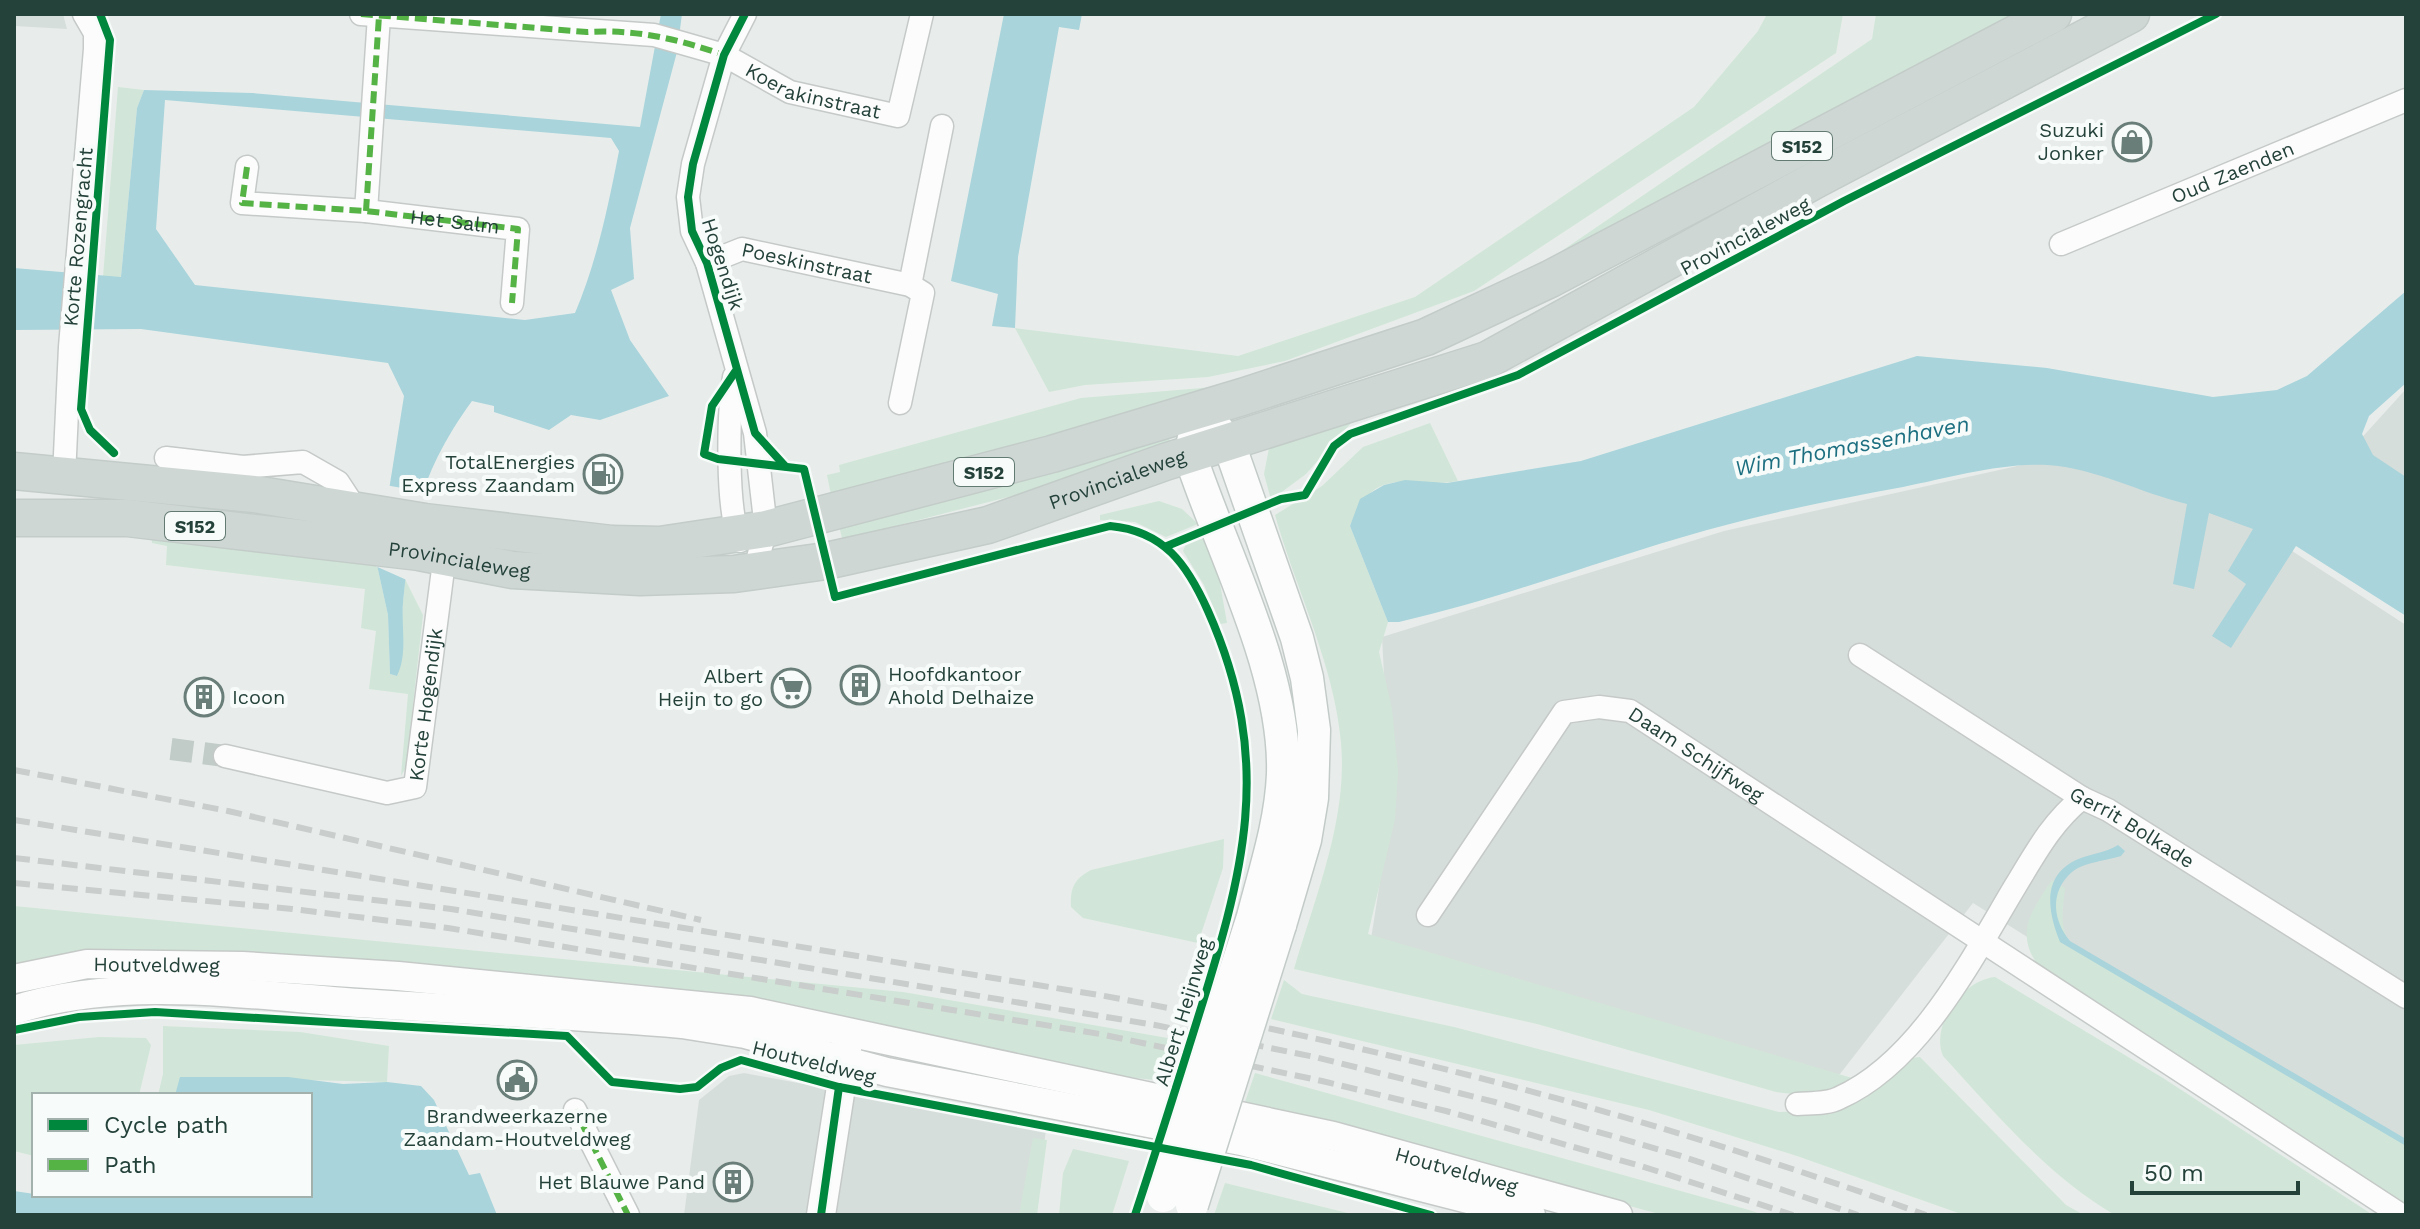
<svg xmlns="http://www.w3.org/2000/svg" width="2420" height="1229" viewBox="0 0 2420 1229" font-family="'Work Sans',sans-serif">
	<rect width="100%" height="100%" fill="#e8edeb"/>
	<g fill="#d6dedb">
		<polygon points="14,14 63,14 67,29 14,26"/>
		<polygon points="2406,389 2406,492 2347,454"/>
		<polygon points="2044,460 2215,501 2406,625 2406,1174 1973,903 1833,1083 1371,939 1391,810 1382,637 1724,531"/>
		<polygon points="744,1073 1046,1129 1036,1215 684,1215 699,1100 729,1076"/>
	</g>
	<g fill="#d1e6d8">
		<polygon points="1767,14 1843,14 1836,53 1474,291 1285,361 1208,377 1085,385 1049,392 1015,328 1238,356 1415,297 1694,107 1758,31"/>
		<polygon points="1876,14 2020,14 1528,274 1872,39"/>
		<polygon points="118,87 144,90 137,108 121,277 103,277"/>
		<polygon points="1214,387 1215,393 831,495 827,475 840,472 839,465 1081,398"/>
		<polygon points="1359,414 1306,474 1271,500 1264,474 1270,443"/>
		<path d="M1430 423 1458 481C1407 490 1376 461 1350 526L1388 622 1379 652 1392 709 1398 772 1395 819 1368 934 1852 1078C1825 1093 1807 1097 1776 1092L1537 1024 1294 969C1315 897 1348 819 1341 743 1334 664 1296 590 1275 515L1322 486 1363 447Z"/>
		<polygon points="1168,437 1174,448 1039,489 868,533 844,546 839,526"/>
		<polygon points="1159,501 1182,509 1198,524 1166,537 1135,522 1100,520 1100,515"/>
		<polygon points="151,531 377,565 388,615 390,674 397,676 405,579 423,615 406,767 401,776 408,694 369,689 376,631 361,628 365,589 166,565 167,546 152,543"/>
		<polygon points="1203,537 1219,578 1227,623 1220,624 1204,585 1183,551 1186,544"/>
		<path d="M1224 839 1223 868 1198 943 1083 918 1071 907C1070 888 1074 879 1091 870Z"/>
		<path d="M2052 880 2065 888C2063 910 2058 929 2073 947L2406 1142V1204L2036 962C2015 931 2034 907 2052 880Z"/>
		<polygon points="14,906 903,992 1185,1041 1154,1080 1100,1074 785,1003 647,985 329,960 57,959 14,964"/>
		<path d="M1995 977 2163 1078 2373 1215H2115C2048 1176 1995 1113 1943 1056 1930 1024 1963 980 1995 977Z"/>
		<polygon points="1284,980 1302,994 1454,1027 1779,1112 1804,1111 1902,1059 1920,1057 2066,1205 2084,1215 1964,1215 1797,1156 1649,1110 1271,1019"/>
		<polygon points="163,1026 300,1032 389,1046 387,1082 181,1077 175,1095 158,1095 163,1074"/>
		<polygon points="99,1037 146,1038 151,1045 139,1095 34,1095 34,1156 14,1151 14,1045"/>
		<polygon points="1255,1073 1749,1210 1764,1215 1663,1215 1245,1102"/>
		<polygon points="1033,1138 1047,1140 1037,1215 1019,1215"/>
		<polygon points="1073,1149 1129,1161 1112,1215 1059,1215 1063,1173"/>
		<polygon points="1225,1183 1356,1215 1214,1215"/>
	</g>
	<g fill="#a9d4db" fill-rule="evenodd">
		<path d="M661 14H682L677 52 630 228 634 279 611 290 630 340 669 396 600 420 571 415 549 430 494 412V406L472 401C422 470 411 519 403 603 401 627 408 653 397 676L390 674 388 615 377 565 404 396 388 363 141 329 14 330V268L121 277 137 108 144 90 252 93 640 127ZM165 100 611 138 619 151C608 207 597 261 575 313L525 320 195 285 156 229Z"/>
		<polygon points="1004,14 1082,14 1079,30 1059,27 1018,257 1015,328 992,326 998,294 951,281"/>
		<path d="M2406 291V383L2369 416 2362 434 2373 455 2406 477V616L2296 546 2231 648 2212 636 2246 584 2228 571 2253 529 2209 513 2194 589 2173 584 2187 504C2140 493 2096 468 2047 465 1999 463 1949 478 1903 487 1838 499 1771 512 1707 530 1603 559 1504 598 1399 622H1388L1350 526 1360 499 1384 485 1405 480 1447 483 1581 461 1917 356 2047 368 2213 397 2277 390 2307 376Z"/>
		<path d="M2118 845 2125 851 2121 856C2108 860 2082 863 2072 872 2049 892 2053 921 2070 941L2406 1139V1146L2060 942C2048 912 2041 877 2076 860 2089 854 2105 853 2118 845Z"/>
		<polygon points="180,1077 288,1077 343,1084 387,1082 421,1086 434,1100 469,1175 480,1173 497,1215 14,1215 14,1191 48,1196 310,1195 310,1095 175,1095"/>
	</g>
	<polygon fill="#e8edeb" points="385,485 425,492 409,581 373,565"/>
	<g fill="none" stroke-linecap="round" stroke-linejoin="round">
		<polyline stroke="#c1cbc8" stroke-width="22" stroke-dasharray="22 11" stroke-linecap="butt" points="171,749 225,756"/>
		<g stroke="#c5cac8" stroke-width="25">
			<g id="minor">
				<path id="s1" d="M361 14 654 35 724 55 790 92 898 116 922 14"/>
				<polyline points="745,14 724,55 693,164 688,197 692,231 707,263 755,433 766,529 754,572"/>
				<path id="s2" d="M247 167 242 203 366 211 518 229 512 303"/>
				<polyline points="366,211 379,16"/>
				<path id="s3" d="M2061 244 2406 100"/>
				<path id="s4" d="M707 263 742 249 910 285 923 293 900 403"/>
				<polyline points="910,285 942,126"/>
				<path d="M734 377C728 412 726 510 740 541"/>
				<polyline points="166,458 243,467 303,462 338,482 357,511"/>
				<polyline points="64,476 70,347 95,49 95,33 84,14"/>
				<path id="s5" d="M1860 655 2082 798 2108 810 2406 997"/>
				<path id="s6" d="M225 756 387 793 415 787 446 546"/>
				<path id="s7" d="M1428 915 1564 712 1599 707 1630 711 2401 1215"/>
				<path d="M1797 1104C1810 1103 1828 1104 1839 1098 1920 1062 1972 958 2016 885 2036 852 2052 822 2082 798"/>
				<polyline points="575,1110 628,1215"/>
			</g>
		</g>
		<g stroke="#c5cac8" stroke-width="31">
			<g id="tertiary">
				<path id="s8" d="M14 979 87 964 242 966 398 976 750 1011 1333 1136 1618 1215"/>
				<path d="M14 1010C123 975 247 995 359 1003 467 1010 575 1015 682 1024L745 1034 887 1072 1241 1141 1531 1215"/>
				<polyline points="821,1215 848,1042"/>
			</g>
		</g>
		<g stroke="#c3cbc8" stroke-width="35">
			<g id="secondary">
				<polyline points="1201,410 1229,444 1297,638 1307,678 1314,730 1312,798 1305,840 1280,925"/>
				<path d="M1196 429 1190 455C1222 553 1286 671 1283 774 1281 823 1265 870 1253 917"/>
			</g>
		</g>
		<g stroke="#c3ccc9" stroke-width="39">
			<g id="primary">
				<polyline points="14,471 254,494 425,522 612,544 660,545 766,529 1052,454 1242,397 1426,337 1550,279 2053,14"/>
				<path id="s9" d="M14 518H127L419 552 513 570 640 577 734 574 826 561 988 525 1165 462 1487 360 1817 179 2131 14"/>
			</g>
		</g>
		<use href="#minor" stroke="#fcfcfc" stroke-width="22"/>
		<use href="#tertiary" stroke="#fcfcfc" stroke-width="28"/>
		<use href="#secondary" stroke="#fcfcfc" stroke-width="32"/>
		<use href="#primary" stroke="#cfd7d5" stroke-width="36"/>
		<g stroke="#c9cdcc" stroke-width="6" stroke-dasharray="16 8" stroke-linecap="butt">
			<polyline points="14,770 228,811 701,920"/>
			<path d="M14 820 1099 995C1381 1046 1657 1118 1926 1215"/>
			<polyline points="14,858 451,909 1155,1025 1315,1057 1495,1102 1681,1156 1858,1215"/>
			<polyline points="14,883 292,909 448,928 1100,1034 1322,1081 1446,1111 1641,1166 1793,1215"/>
		</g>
		<g stroke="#c3cbc8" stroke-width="35" stroke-linecap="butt">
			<g id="secondary-bridge">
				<polyline points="1163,1196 1253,917"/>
				<polyline points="1192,1205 1280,925"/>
			</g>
		</g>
		<use href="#secondary-bridge" stroke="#fcfcfc" stroke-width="32"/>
		<g stroke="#55b346" stroke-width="6" stroke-dasharray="12 6" stroke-linecap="butt">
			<path d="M361 14 587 32C636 29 678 39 724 55"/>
			<polyline points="247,167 242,203 366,211 518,229 512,303"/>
			<polyline points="366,211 379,16"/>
			<polyline points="575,1110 628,1215"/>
		</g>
		<g stroke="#f7fbf9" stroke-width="13">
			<g id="cycleway">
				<polyline points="100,14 110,40 81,409 90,430 114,453"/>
				<polyline points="745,14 724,55 693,164 688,197 692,231 707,263 755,433 785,466"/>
				<path d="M735 372 712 406 704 454 718 459 804 469 835 597 1110 526C1164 531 1187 564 1208 611 1276 764 1243 874 1196 1024 1176 1088 1156 1152 1135 1215"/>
				<polyline points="1167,546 1281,499 1305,495 1334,446 1350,434 1518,375 1844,201 2216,14"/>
				<polyline points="14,1030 79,1017 155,1012 567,1036 612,1082 680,1089 697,1087 721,1068 741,1060 839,1087 1251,1165 1431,1215"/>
				<polyline points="821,1215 839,1087"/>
			</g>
		</g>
		<use href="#cycleway" stroke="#00873e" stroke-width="8"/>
	</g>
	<defs>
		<g id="shop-ring" transform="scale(2)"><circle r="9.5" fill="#f7fbf9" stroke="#697e78" stroke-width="1.5"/><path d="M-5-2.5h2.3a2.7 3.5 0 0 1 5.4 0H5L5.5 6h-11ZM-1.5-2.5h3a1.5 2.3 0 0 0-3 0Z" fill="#697e78"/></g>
		<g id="fuel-ring" transform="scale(2)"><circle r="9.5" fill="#f7fbf9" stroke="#697e78" stroke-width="1.5"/><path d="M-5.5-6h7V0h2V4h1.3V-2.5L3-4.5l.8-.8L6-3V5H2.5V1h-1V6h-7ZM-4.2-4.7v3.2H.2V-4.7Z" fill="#697e78"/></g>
		<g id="building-ring" transform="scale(2)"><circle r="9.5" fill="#f7fbf9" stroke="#697e78" stroke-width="1.5"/><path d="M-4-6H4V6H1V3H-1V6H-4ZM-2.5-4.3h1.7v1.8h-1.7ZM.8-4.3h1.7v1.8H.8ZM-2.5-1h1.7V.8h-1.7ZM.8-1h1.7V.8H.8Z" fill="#697e78"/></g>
		<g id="supermarket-ring" transform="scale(2)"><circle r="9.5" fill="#f7fbf9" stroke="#697e78" stroke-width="1.5"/><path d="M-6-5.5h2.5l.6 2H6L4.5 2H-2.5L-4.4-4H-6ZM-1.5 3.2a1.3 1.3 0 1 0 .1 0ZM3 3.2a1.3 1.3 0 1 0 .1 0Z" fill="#697e78"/></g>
		<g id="civic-ring" transform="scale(2)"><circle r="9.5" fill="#f7fbf9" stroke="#697e78" stroke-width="1.5"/><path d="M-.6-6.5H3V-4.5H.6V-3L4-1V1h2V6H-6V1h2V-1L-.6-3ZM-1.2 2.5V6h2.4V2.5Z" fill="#697e78"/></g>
	</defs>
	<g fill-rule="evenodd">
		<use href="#shop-ring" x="2132" y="142"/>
		<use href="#fuel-ring" x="603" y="474"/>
		<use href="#building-ring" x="860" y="685"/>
		<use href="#supermarket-ring" x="791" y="688"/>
		<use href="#building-ring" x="204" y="697"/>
		<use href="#civic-ring" x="517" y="1080"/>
		<use href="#building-ring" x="733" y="1182"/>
	</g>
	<g text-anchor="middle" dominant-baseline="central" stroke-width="8" stroke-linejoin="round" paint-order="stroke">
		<g fill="#f7fbf9" stroke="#637a73" stroke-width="2">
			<rect x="1772" y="132" width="60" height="28" rx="6"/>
			<rect x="954" y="458" width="60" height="28" rx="6"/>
			<rect x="165" y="512" width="60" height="28" rx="6"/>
		</g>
		<g font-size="18" font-weight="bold" fill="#24423a">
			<text x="1802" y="146">S152</text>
			<text x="984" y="472">S152</text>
			<text x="195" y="526">S152</text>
		</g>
		<g font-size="20" fill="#24423a" stroke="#f7fbf9">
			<text stroke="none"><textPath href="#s1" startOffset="464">Koerakinstraat</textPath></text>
			<text stroke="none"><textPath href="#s3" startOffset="186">Oud Zaenden</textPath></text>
			<text stroke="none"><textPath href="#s2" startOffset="250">Het Salm</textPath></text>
			<text transform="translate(1745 236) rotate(-28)">Provincialeweg</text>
			<text transform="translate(78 237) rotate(-85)">Korte Rozengracht</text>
			<text transform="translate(723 264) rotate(72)">Hogendijk</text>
			<text stroke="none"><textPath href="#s4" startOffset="104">Poeskinstraat</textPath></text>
			<text stroke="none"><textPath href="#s9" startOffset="1120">Provincialeweg</textPath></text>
			<text stroke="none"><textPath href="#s9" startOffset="448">Provincialeweg</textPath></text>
			<text stroke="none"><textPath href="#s6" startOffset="278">Korte Hogendijk</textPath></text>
			<text stroke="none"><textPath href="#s7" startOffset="390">Daam Schijfweg</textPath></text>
			<text stroke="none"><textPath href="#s5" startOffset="322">Gerrit Bolkade</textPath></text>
			<text stroke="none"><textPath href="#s8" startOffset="144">Houtveldweg</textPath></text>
			<text transform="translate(1183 1012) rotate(-73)">Albert Heijnweg</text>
			<text transform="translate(814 1062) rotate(14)">Houtveldweg</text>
			<text stroke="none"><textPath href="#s8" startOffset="1464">Houtveldweg</textPath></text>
		</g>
		<g font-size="20" fill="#24423a" stroke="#f7fbf9" text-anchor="end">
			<text x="2104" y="130">Suzuki<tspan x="2104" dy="23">Jonker</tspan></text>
			<text x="575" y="462">TotalEnergies<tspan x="575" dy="23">Express Zaandam</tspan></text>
			<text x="888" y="674" text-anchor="start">Hoofdkantoor<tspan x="888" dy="23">Ahold Delhaize</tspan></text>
			<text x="763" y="676">Albert<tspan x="763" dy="23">Heijn to go</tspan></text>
			<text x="232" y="697" text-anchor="start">Icoon</text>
			<text x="517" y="1116" text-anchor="middle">Brandweerkazerne<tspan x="517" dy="23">Zaandam-Houtveldweg</tspan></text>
			<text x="705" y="1182">Het Blauwe Pand</text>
		</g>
		<g font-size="22" font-style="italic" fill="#1c6f80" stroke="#f7fbf9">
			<text transform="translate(1852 446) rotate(-11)">Wim Thomassenhaven</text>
		</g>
	</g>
	<rect width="2420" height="1229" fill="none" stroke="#24423a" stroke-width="32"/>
	<rect x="32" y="1093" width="280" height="104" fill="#f7fbf9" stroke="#a3b1ad" stroke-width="2"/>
	<rect x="48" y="1119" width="40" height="12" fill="#00873e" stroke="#a3b1ad" stroke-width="2"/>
	<text x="104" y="1133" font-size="24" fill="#24423a">Cycle path</text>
	<rect x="48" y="1159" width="40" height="12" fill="#55b346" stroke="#a3b1ad" stroke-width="2"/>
	<text x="104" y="1173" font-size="24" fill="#24423a">Path</text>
	<path d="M2132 1181v12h166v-12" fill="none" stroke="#24423a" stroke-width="4"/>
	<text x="2144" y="1181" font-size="24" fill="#24423a" stroke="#f7fbf9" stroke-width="6" paint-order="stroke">50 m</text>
</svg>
